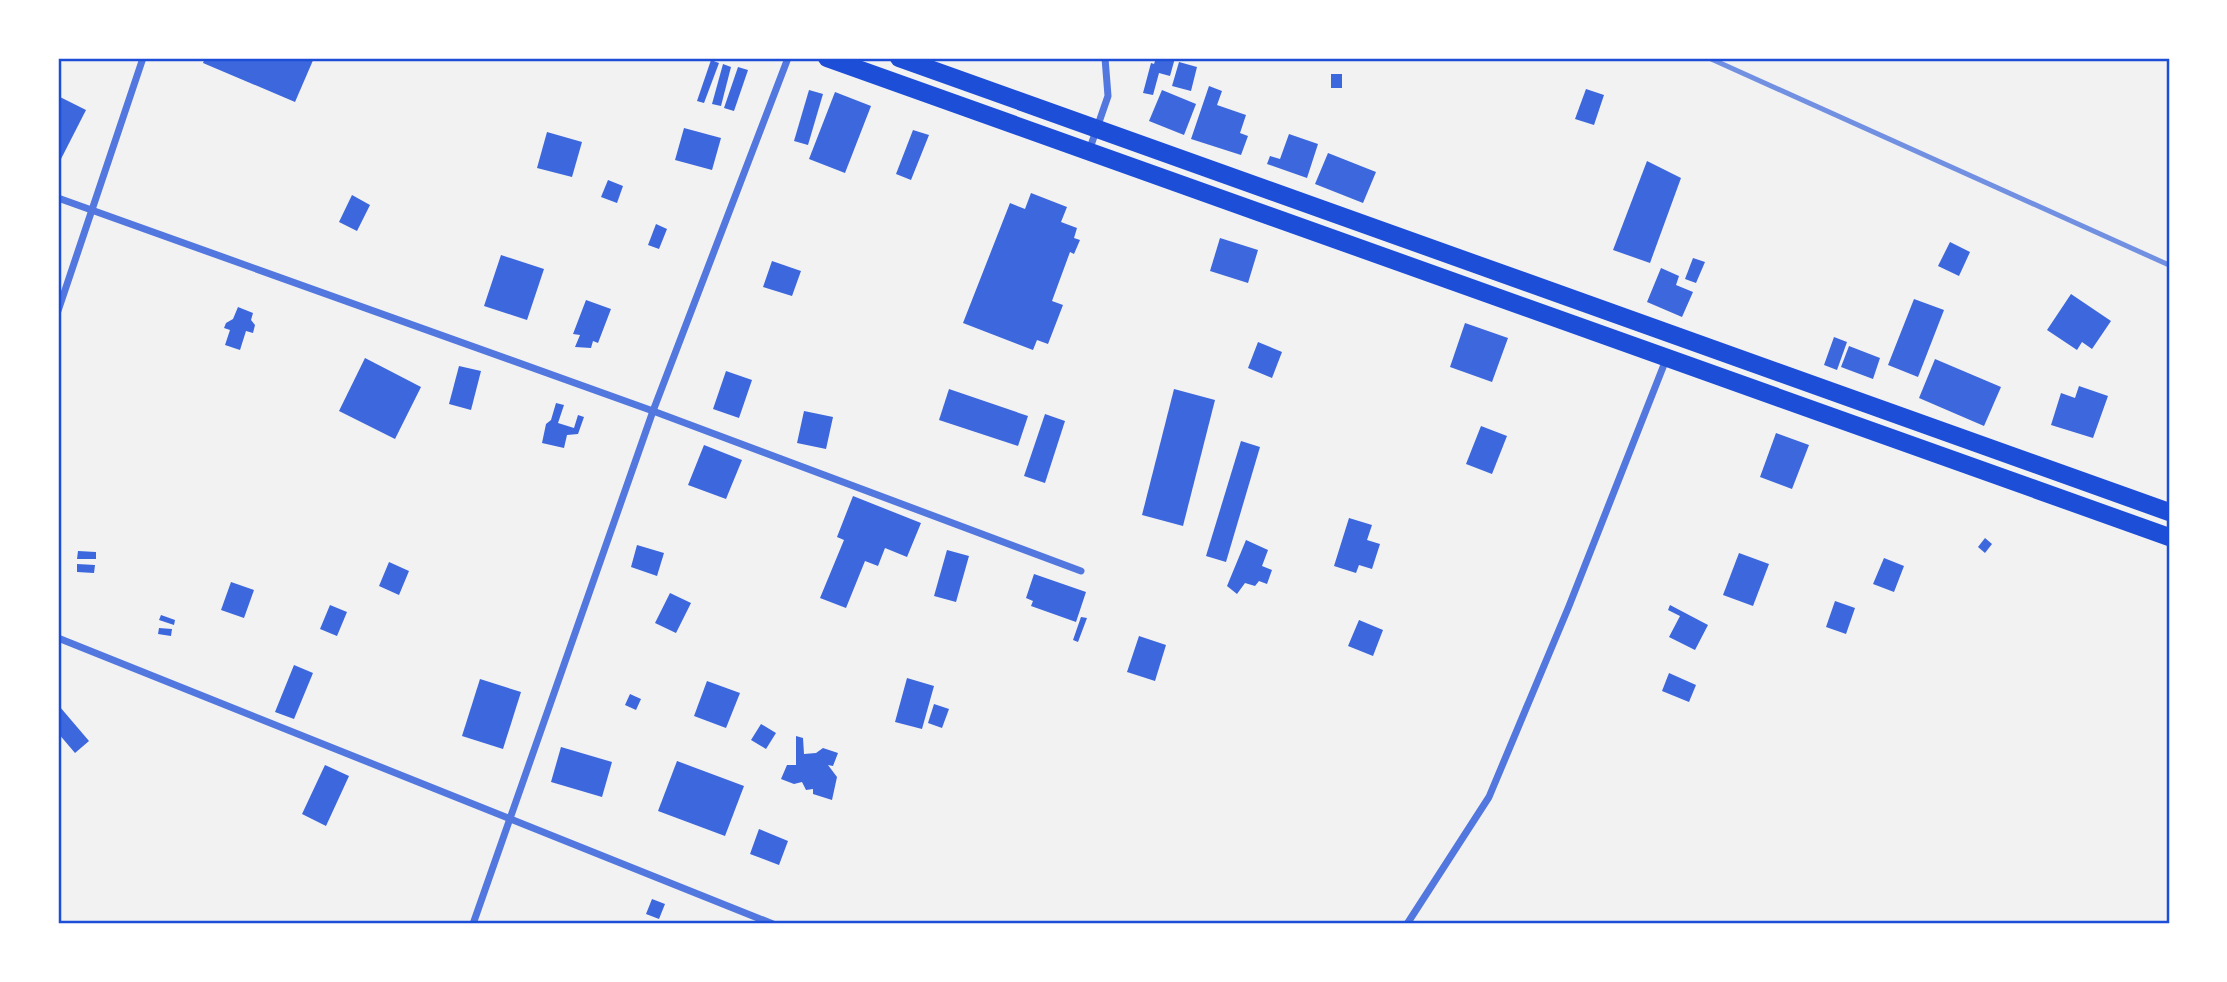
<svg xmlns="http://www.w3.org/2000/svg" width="2227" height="982" viewBox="0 0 2227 982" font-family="'Noto Serif',serif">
	<rect width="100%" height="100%" fill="#f2f2f2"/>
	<g fill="#3d67dc">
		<polygon points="205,58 314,58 295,102 203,63"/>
		<polygon points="1156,58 1175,58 1170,76 1159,73 1153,95 1143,93 1151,63 1154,64"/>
		<polygon points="711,60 719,63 704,103 697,101"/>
		<polygon points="1179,62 1197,67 1191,91 1172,86"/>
		<polygon points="723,64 731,67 721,106 712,104"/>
		<polygon points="738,67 748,70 734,111 724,108"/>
		<rect x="1331" y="74" width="11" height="14"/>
		<polygon points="1209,86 1222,91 1217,105 1246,115 1240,133 1248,136 1241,155 1191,139"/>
		<polygon points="1586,89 1604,95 1594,125 1575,119"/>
		<polygon points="809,90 823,94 808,145 794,141"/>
		<polygon points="1162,90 1196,104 1184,135 1149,121"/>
		<polygon points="835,92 871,106 845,173 809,159"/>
		<polygon points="58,96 86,110 61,159 58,157"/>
		<polygon points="684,128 721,138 712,170 675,160"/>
		<polygon points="913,130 929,135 911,180 896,174"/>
		<polygon points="547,132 582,142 572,177 537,168"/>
		<polygon points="1289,134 1318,144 1307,178 1267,164 1270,156 1280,159"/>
		<polygon points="1328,153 1376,172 1363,203 1315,184"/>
		<polygon points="1647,161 1681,178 1650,263 1613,250"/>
		<polygon points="608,180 623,186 617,203 601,197"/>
		<polygon points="1031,193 1067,207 1061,222 1077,228 1074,238 1080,240 1074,254 1070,252 1052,301 1063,305 1048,344 1037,340 1033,350 963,323 1010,203 1025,209"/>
		<polygon points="352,195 370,205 357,231 339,222"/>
		<polygon points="656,224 667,229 659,249 648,245"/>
		<polygon points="1220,238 1258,250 1248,283 1210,271"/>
		<polygon points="1950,242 1970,252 1959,276 1938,266"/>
		<polygon points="501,255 544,269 527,320 484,306"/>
		<polygon points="1693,258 1705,262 1696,283 1685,279"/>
		<polygon points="772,261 801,271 792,296 763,287"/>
		<polygon points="1661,268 1679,276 1676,285 1693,292 1682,317 1647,302"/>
		<polygon points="2071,294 2111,321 2092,349 2082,342 2077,350 2047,330"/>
		<polygon points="1914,299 1944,310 1918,377 1888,365"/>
		<polygon points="586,300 611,309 598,343 593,341 591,348 575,347 580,335 573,334"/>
		<polygon points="238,307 253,313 251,320 255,325 253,333 246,331 240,350 225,345 230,330 224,328 226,323 233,319"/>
		<polygon points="1465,323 1508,338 1492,382 1450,367"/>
		<polygon points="1834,337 1847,342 1837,370 1824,365"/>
		<polygon points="1258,342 1282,352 1272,378 1248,368"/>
		<polygon points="1849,346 1880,358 1873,379 1841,367"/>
		<polygon points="365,358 421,387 395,439 339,411"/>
		<polygon points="1935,359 2001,387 1984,426 1919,398"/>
		<polygon points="459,366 481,371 471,410 449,404"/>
		<polygon points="726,371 752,380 739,418 713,409"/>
		<polygon points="2079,386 2108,396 2093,438 2051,425 2061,393 2075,398"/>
		<polygon points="949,389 1028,416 1018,446 939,420"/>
		<polygon points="1174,389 1215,400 1183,526 1142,515"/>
		<polygon points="556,403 564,405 558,423 574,428 578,415 584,417 578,434 567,435 564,448 542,443 546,424 551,420"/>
		<polygon points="804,411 833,417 826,449 797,443"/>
		<polygon points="1045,414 1065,421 1045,483 1024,476"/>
		<polygon points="1481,426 1507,436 1492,474 1466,464"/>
		<polygon points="1776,433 1809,445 1792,489 1760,477"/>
		<polygon points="1241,441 1260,447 1226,562 1206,556"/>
		<polygon points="704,445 742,460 726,499 688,485"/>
		<polygon points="853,496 921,523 907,557 885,548 878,566 865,561 846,608 820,598 844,540 837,537"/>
		<polygon points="1349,518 1372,525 1367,540 1380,544 1372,569 1359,565 1356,573 1334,566"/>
		<polygon points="1985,538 1992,544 1985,553 1978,547"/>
		<polygon points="1246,540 1268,550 1262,566 1272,570 1267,584 1259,581 1255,586 1245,583 1237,594 1227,586"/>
		<polygon points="637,545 664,553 657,576 631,567"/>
		<polygon points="947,550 969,556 956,602 934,596"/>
		<polygon points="78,551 96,552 96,559 77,559"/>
		<polygon points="1739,553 1769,564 1753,606 1723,595"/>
		<polygon points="1884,558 1904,566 1894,592 1873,584"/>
		<polygon points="389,562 409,571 399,595 379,586"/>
		<polygon points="77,564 95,565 94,573 77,572"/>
		<polygon points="1034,574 1086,592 1076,622 1031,606 1033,601 1026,598"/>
		<polygon points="231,582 254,590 244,618 221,610"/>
		<polygon points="670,593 691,603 676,633 655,623"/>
		<polygon points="1835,601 1855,608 1846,634 1826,627"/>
		<polygon points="330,605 347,612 337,636 320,629"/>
		<polygon points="1670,605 1708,625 1695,650 1669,637 1680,616 1668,610"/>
		<polygon points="161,615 175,620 174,625 159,620"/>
		<polygon points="1081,617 1087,618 1078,642 1073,640"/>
		<polygon points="1359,620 1383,630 1373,656 1348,646"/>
		<polygon points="159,628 172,629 171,636 158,634"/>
		<polygon points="1139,636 1166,645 1155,681 1127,672"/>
		<polygon points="294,665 313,673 294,719 275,712"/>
		<polygon points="1669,673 1696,685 1689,702 1662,691"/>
		<polygon points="907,678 934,686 922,729 895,722"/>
		<polygon points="480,679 521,692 503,749 462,736"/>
		<polygon points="707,681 740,693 726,728 694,716"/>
		<polygon points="630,694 641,699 636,710 625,705"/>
		<polygon points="934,704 949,709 942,728 928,723"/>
		<polygon points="60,707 89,741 75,753 58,733 58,708"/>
		<polygon points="761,724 776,733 766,749 751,740"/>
		<polygon points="796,736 803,738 804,754 816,753 823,748 838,753 833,766 828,765 837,777 832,800 813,794 813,789 806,790 802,782 794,784 781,779 787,765 796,765"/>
		<polygon points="561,747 612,762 602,797 551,782"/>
		<polygon points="677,761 744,786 725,836 658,811"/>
		<polygon points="325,765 349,776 326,826 302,814"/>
		<polygon points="759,829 788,841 779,865 750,854"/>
		<polygon points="652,899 665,904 659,919 646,914"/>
	</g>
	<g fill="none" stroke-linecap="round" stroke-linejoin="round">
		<g stroke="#5277de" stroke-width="7">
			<polyline points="1089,151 1108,96 1105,58"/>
			<polyline points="58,198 653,411 1081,571"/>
			<polyline points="58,311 143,58"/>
			<polyline points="58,638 773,924"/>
			<polyline points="473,924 653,411 788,58"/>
			<polyline points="1407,924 1489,797 1569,606 1667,357"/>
		</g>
		<g stroke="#1d4ed8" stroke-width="18">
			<polyline points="827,58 2169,537"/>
			<polyline points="899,58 2169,512"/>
		</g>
		<polyline stroke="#7290e2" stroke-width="5" points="1709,58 2169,265"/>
	</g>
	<rect width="2227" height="982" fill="none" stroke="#ffffff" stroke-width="119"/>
	<rect x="60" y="60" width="2108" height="862" fill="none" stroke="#1d4ed8" stroke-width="2.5"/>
</svg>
